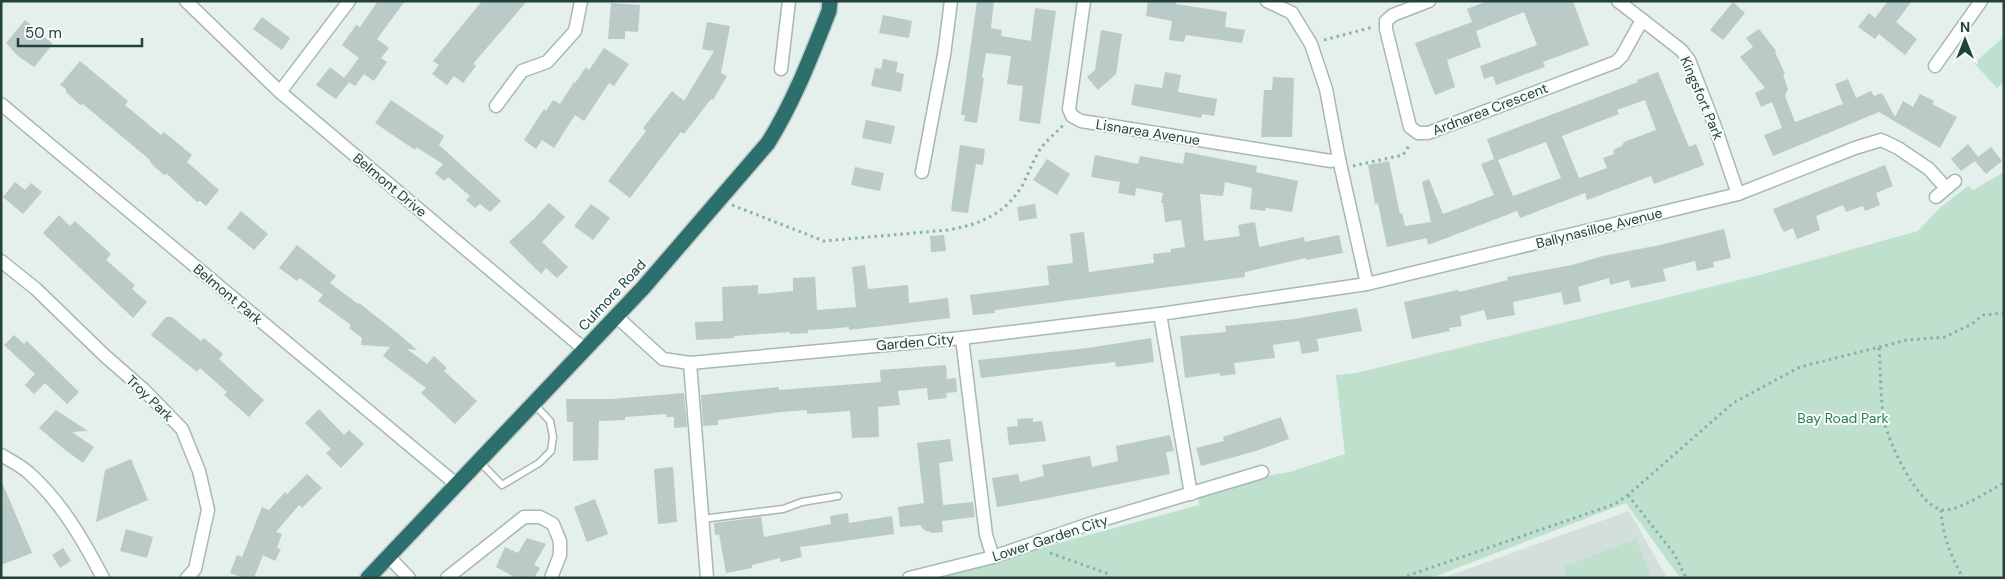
<svg xmlns="http://www.w3.org/2000/svg" width="2005" height="579" viewBox="0 0 2005 579" font-family="'DM Sans',sans-serif">
	<rect width="100%" height="100%" fill="#e5efec"/>
	<polygon fill="#d3dfdb" points="1629,511 1667,578 1442,578"/>
	<g fill="#bee0cd">
		<polygon points="2004,37 2004,82 1997,88 1974,63"/>
		<polygon points="2004,172 2004,578 1680,578 1626,503 1431,578 930,578 1199,505 1197,487 1290,472 1345,454 1336,375 1356,373 1764,274 1918,231 1940,208 1968,186 1973,190"/>
		<polygon points="1636,539 1651,578 1568,578 1563,567"/>
	</g>
	<g fill="#bacac6" fill-rule="evenodd">
		<polygon points="378,1 405,1 377,39 389,48 381,58 387,62 374,81 364,74 355,86 349,82 336,99 316,85 330,67 344,78 359,58 342,45 356,25 360,27"/>
		<polygon points="482,1 527,1 473,64 476,66 463,83 454,76 447,85 432,74 439,65 433,61"/>
		<polygon points="977,1 994,1 991,28 1002,30 1001,36 1031,41 1035,8 1056,11 1040,124 1019,121 1023,86 1007,84 1011,56 986,53 982,78 984,78 977,123 964,121 965,115 961,115"/>
		<polygon points="1148,1 1176,1 1176,4 1227,12 1225,27 1245,30 1242,43 1186,35 1184,42 1169,40 1172,21 1146,16"/>
		<polygon points="1487,1 1573,1 1589,45 1543,62 1545,67 1496,85 1493,76 1484,79 1480,66 1537,45 1524,12 1476,31 1481,47 1447,60 1455,87 1435,95 1415,43 1472,22 1467,9"/>
		<polygon points="1888,1 1912,1 1896,22 1917,39 1905,55 1879,34 1875,39 1858,27 1869,13 1875,18"/>
		<polygon points="1733,2 1745,13 1723,40 1710,30"/>
		<polygon points="611,3 640,5 638,32 625,31 625,39 608,39"/>
		<polygon points="883,15 912,21 909,38 879,33"/>
		<polygon points="262,17 290,38 282,50 253,29"/>
		<polygon points="25,20 53,44 34,67 18,56 6,43"/>
		<polygon points="707,22 730,26 721,73 727,76 713,100 711,99 684,134 681,132 630,198 608,181 646,131 643,128 672,91 684,101 714,51 702,49"/>
		<polygon points="1759,29 1776,51 1775,52 1785,74 1783,74 1788,89 1785,96 1795,122 1843,104 1835,84 1848,79 1856,98 1871,91 1874,96 1882,93 1895,117 1903,101 1913,107 1920,94 1934,101 1932,104 1957,117 1940,148 1879,112 1773,156 1764,135 1782,128 1772,102 1761,107 1755,93 1765,88 1740,57 1753,47 1746,38"/>
		<polygon points="1101,30 1122,34 1116,74 1098,90 1087,77 1095,70"/>
		<polygon points="604,48 629,64 614,86 609,83 584,121 575,115 554,148 542,140 536,149 524,140 544,109 546,111 553,100 560,104 574,82 575,83 586,67 589,70"/>
		<polygon points="883,59 898,62 896,72 904,74 901,92 871,86 875,68 881,69"/>
		<polygon points="80,61 128,101 125,105 161,135 164,132 192,155 187,162 219,190 206,206 200,201 197,202 167,174 164,175 156,168 150,162 150,160 83,104 80,105 66,92 66,89 60,85"/>
		<polygon points="1165,72 1181,75 1178,92 1217,99 1214,116 1202,114 1201,118 1131,105 1135,84 1162,88"/>
		<path d="M1658 72 1689 147 1696 144 1704 165 1654 184 1651 176 1587 200 1585 193 1520 218 1517 211 1428 245 1427 238 1387 247 1378 203 1375 204 1368 165 1389 161 1400 214 1402 213 1405 226 1431 222 1422 182 1429 179 1443 214 1494 195 1481 164 1494 159 1487 139 1638 82 1637 80ZM1645 100 1656 130 1624 142 1622 146 1613 150 1614 154 1603 158 1607 168 1579 178 1562 136 1619 114 1617 110ZM1546 142 1561 178 1513 196 1498 160Z"/>
		<polygon points="1273,77 1294,78 1292,137 1261,137 1264,90 1272,90"/>
		<polygon points="391,100 444,136 439,145 501,201 490,212 480,204 475,208 466,200 470,196 448,177 444,181 435,173 443,164 416,147 415,150 375,123"/>
		<polygon points="866,120 895,126 891,144 862,138"/>
		<polygon points="1968,144 1978,157 1991,147 2002,161 1986,174 1975,161 1961,171 1951,159"/>
		<polygon points="960,145 985,149 983,165 976,164 968,213 951,211"/>
		<polygon points="1185,152 1257,166 1256,172 1298,181 1292,212 1266,208 1265,211 1250,209 1252,188 1225,182 1223,196 1200,194 1204,241 1240,236 1238,225 1255,222 1259,247 1304,237 1305,242 1339,235 1343,253 1306,260 1306,258 1245,272 1245,277 995,310 995,313 973,315 970,295 1049,285 1047,266 1073,263 1070,234 1084,232 1089,272 1154,263 1153,254 1171,252 1171,249 1185,247 1181,220 1165,222 1163,203 1161,203 1163,193 1136,188 1135,196 1118,193 1120,182 1091,177 1095,155 1138,164 1140,156 1183,164"/>
		<polygon points="1047,159 1070,174 1057,195 1033,180"/>
		<polygon points="1885,165 1893,186 1876,193 1880,205 1865,211 1863,206 1846,212 1843,205 1816,216 1820,230 1797,239 1793,228 1784,232 1781,227 1773,209"/>
		<polygon points="855,167 884,173 880,191 851,185"/>
		<polygon points="15,182 25,190 31,183 42,192 23,214 3,197"/>
		<polygon points="549,203 565,217 542,242 568,267 557,278 546,268 541,274 509,242 534,219"/>
		<polygon points="591,204 610,218 593,240 574,226"/>
		<polygon points="1035,204 1037,218 1019,221 1017,207"/>
		<polygon points="241,211 268,234 254,250 227,228"/>
		<polygon points="59,215 70,226 75,221 111,254 106,260 135,285 132,289 147,302 133,318 43,233"/>
		<polygon points="1724,229 1731,258 1713,262 1714,267 1697,271 1695,261 1663,269 1666,281 1631,288 1629,280 1610,285 1609,278 1578,287 1581,301 1564,305 1561,292 1513,302 1515,315 1487,320 1484,310 1460,316 1462,326 1449,328 1450,331 1412,339 1404,302 1458,290 1459,292 1508,280 1507,277 1572,265 1603,256 1660,245"/>
		<polygon points="944,235 946,251 931,252 930,236"/>
		<polygon points="297,245 336,276 330,283 358,304 359,303 401,336 417,350 407,349 427,364 434,356 447,368 444,371 477,401 455,424 421,393 426,388 383,356 390,347 361,345 362,338 349,328 351,325 318,301 323,295 300,278 297,281 279,268"/>
		<polygon points="865,265 868,289 908,285 909,303 948,298 950,318 849,330 849,327 828,329 808,330 808,333 790,334 790,332 734,336 734,338 696,340 695,322 723,321 722,287 758,285 758,294 793,291 793,278 815,277 817,310 856,307 852,267"/>
		<polygon points="1357,308 1362,331 1317,339 1319,351 1302,354 1299,341 1273,345 1275,358 1234,363 1236,374 1220,376 1220,373 1185,378 1180,336 1226,332 1225,326 1295,319"/>
		<polygon points="166,317 172,317 201,341 204,338 223,354 219,359 264,400 249,417 224,395 227,392 200,368 197,372 151,335"/>
		<polygon points="14,335 24,344 27,341 79,392 67,404 45,383 34,394 25,385 35,374 4,345"/>
		<polygon points="1151,338 1154,362 1116,367 1115,362 981,378 978,360 1088,348"/>
		<polygon points="946,365 947,379 956,378 957,392 946,393 947,398 928,400 927,388 898,391 900,405 878,407 879,437 852,438 850,411 807,414 807,410 781,412 718,420 718,425 703,426 701,395 779,387 779,390 881,382 880,370"/>
		<polygon points="684,393 687,427 674,428 674,417 666,417 666,414 625,417 625,420 599,421 598,460 573,461 573,422 567,422 566,399 611,399"/>
		<polygon points="319,409 344,435 349,430 364,444 341,468 326,453 331,449 305,423"/>
		<polygon points="56,410 88,431 72,432 94,447 83,463 64,449 39,428"/>
		<polygon points="1281,417 1289,439 1256,451 1201,466 1196,448 1224,441 1223,437"/>
		<polygon points="1033,418 1033,422 1042,421 1046,441 1009,445 1007,427 1018,426 1017,419"/>
		<polygon points="1170,435 1174,451 1166,452 1170,474 1038,500 997,507 992,478 1018,474 1020,482 1044,476 1042,465 1090,456 1092,467 1118,461 1116,446"/>
		<polygon points="950,439 953,461 939,463 943,505 973,502 975,517 942,521 943,532 933,533 924,530 920,525 900,527 898,507 924,503 917,443"/>
		<polygon points="131,459 148,500 96,522 105,470"/>
		<polygon points="673,467 677,522 658,524 654,469"/>
		<polygon points="307,474 322,488 302,508 299,505 276,532 282,534 277,548 281,549 275,561 263,555 254,578 243,578 230,573 237,555 242,557 262,507 269,510 285,492 287,494"/>
		<polygon points="1,480 32,553 1,565"/>
		<polygon points="595,499 608,534 587,542 574,507"/>
		<polygon points="848,513 849,523 892,516 894,534 800,547 802,557 781,562 780,558 752,565 752,568 726,573 719,534 715,535 714,523 761,517 764,537 831,524 830,516"/>
		<polygon points="126,529 153,537 147,558 120,551"/>
		<polygon points="527,538 546,544 534,565 540,568 534,578 516,578 496,567 505,547 518,553"/>
		<polygon points="63,548 71,561 60,568 52,555"/>
	</g>
	<g fill="none" stroke-linecap="round" stroke-linejoin="round">
		<g stroke="#a7b8b5" stroke-width="9">
			<g id="lane">
				<polyline points="479,461 502,485 539,463 551,451 553,437 550,421 534,404"/>
				<polyline points="702,519 783,509 802,502 838,496"/>
			</g>
		</g>
		<g stroke="#a7b8b5" stroke-width="15">
			<g id="street">
				<polyline points="186,1 280,92 584,349"/>
				<polyline points="1084,1 1069,109 1072,116 1081,121 1331,161 1339,159"/>
				<polyline points="1267,1 1292,13 1311,44 1326,89 1339,159 1367,284"/>
				<polyline points="1429,1 1393,15 1386,21 1386,29 1410,127 1418,133 1428,133 1616,62 1622,56 1642,20"/>
				<polyline points="1618,1 1681,50 1689,60 1714,124 1738,194"/>
				<polyline points="1935,66 1981,1"/>
				<polyline points="781,69 789,1"/>
				<polyline points="280,92 349,1"/>
				<polyline points="1,104 456,484"/>
				<polyline points="496,106 522,71 547,62 575,31 581,1"/>
				<polyline points="922,172 944,55 951,1"/>
				<polyline points="1936,197 1955,181"/>
				<polyline points="1,261 36,289 104,355 144,390 182,429 199,471 208,510 195,569 187,578"/>
				<polyline points="1160,314 1191,494"/>
				<polyline points="616,316 663,359 690,363 962,338 1160,314 1367,284 1738,194 1855,148 1881,140 1898,148 1929,169 1946,188"/>
				<polyline points="962,338 986,535 993,557"/>
				<polyline points="690,363 707,578"/>
				<path d="M1 455C11 461 22 466 30 474 62 503 83 540 103 578"/>
				<polyline points="388,556 409,578"/>
				<polyline points="447,578 524,517 540,517 553,524 560,541 560,555 551,578"/>
				<polyline points="909,578 993,557 1095,522 1262,472"/>
			</g>
		</g>
		<g stroke="#c1cac9" stroke-width="18">
			<path id="highway" d="M368 578 643 288 768 143C794 101 811 57 829 11L830 1"/>
		</g>
		<g stroke="#84b3ad" stroke-width="3" stroke-dasharray="2.5 4" stroke-linecap="butt">
			<polyline points="1324,40 1373,27"/>
			<polyline points="1353,166 1403,155 1410,144"/>
			<path d="M732 205 824 241 948 230C980 224 1004 215 1022 186 1029 173 1033 160 1041 148 1047 140 1056 133 1063 125"/>
			<path d="M1879 348C1881 371 1880 397 1884 421 1889 443 1919 509 1944 510 1961 510 1988 491 2004 483"/>
			<polyline points="1628,495 1675,555 1686,578"/>
			<path d="M1941 510C1943 537 1950 554 1963 578"/>
			<polyline points="1050,553 1106,573 1111,578"/>
			<polyline points="1401,578 1615,504 1628,495 1733,403 1800,367 1907,340 1945,337 1972,324 1983,315 2004,313"/>
		</g>
		<use href="#lane" stroke="#fff" stroke-width="6"/>
		<use href="#street" stroke="#fff" stroke-width="12"/>
		<use href="#highway" stroke="#2d6f6d" stroke-width="15"/>
	</g>
	<g text-anchor="middle" dominant-baseline="central" stroke-width="4" stroke-linejoin="round" paint-order="stroke">
		<g font-size="14" fill="#23423f" stroke="#f6fbf9">
			<text transform="translate(1702 98) rotate(67)">Kingsfort Park</text>
			<text transform="translate(1490 109) rotate(-21)">Ardnarea Crescent</text>
			<text transform="translate(1148 132) rotate(9)">Lisnarea Avenue</text>
			<text transform="translate(390 185) rotate(40)">Belmont Drive</text>
			<text transform="translate(1599 228) rotate(-14)">Ballynasilloe Avenue</text>
			<text transform="translate(228 294) rotate(40)">Belmont Park</text>
			<text transform="translate(612 295) rotate(-47)">Culmore Road</text>
			<text transform="translate(915 342) rotate(-5)">Garden City</text>
			<text transform="translate(150 398) rotate(44)">Troy Park</text>
			<text transform="translate(1050 538) rotate(-18)">Lower Garden City</text>
		</g>
		<g font-size="14" fill="#2b7b58" stroke="#f6fbf9">
			<text x="1843" y="418">Bay Road Park</text>
		</g>
	</g>
	<rect width="2005" height="579" fill="none" stroke="#23423f" stroke-width="5"/>
	<g transform="translate(1965 40)" stroke="#f6fbf9" stroke-width="4" paint-order="stroke">
	<path d="M0-4L9 19L0 12L-9 19Z" fill="#23423f"/>
	<text y="-8" font-size="14" font-weight="bold" text-anchor="middle" fill="#23423f">N</text>
	</g>
	<path d="M18 38v8h124v-8" fill="none" stroke="#23423f" stroke-width="2.5"/>
	<text x="25" y="38" font-size="15" fill="#23423f" stroke="#f6fbf9" stroke-width="4" paint-order="stroke">50 m</text>
</svg>
